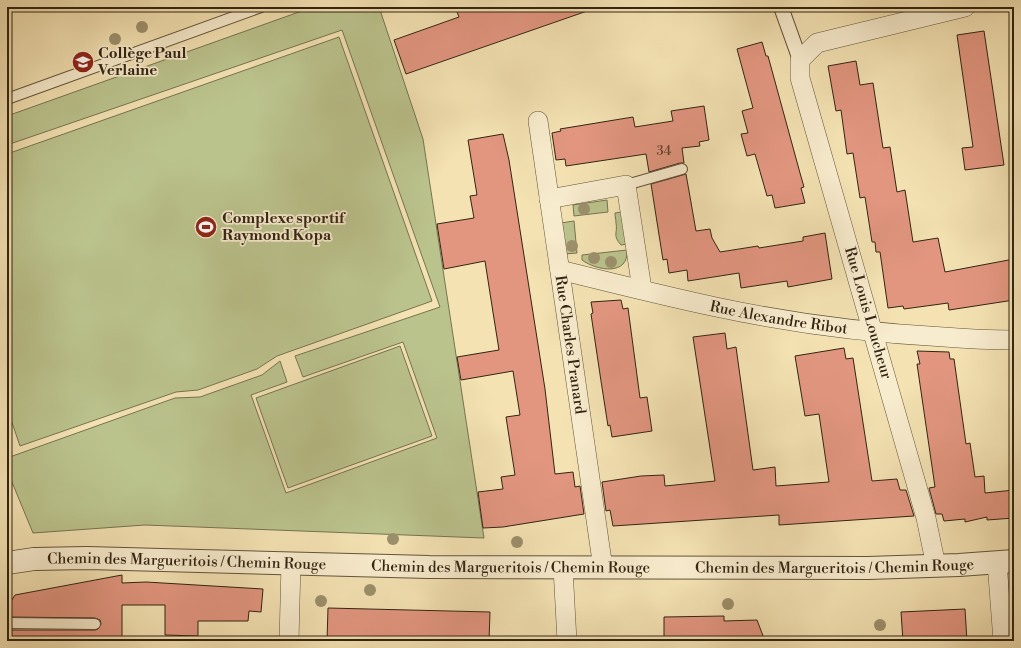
<svg xmlns="http://www.w3.org/2000/svg" width="1021" height="648" viewBox="0 0 1021 648" font-family="'Libre Bodoni',serif">
	<rect width="100%" height="100%" fill="#f4e2b3"/>
	<filter id="stains"><feTurbulence type="fractalNoise" baseFrequency=".005" numOctaves="4"/><feColorMatrix values="0 0 0 0 .2 0 0 0 0 .09 0 0 0 0 .02 0 0 0 .5 -.17"/></filter>
	<radialGradient id="worn" r=".72"><stop offset=".6" stop-color="#630" stop-opacity="0"/><stop offset="1" stop-color="#630" stop-opacity=".3"/></radialGradient>
	<g fill="#bbc38d" stroke="#767450">
		<polygon points="313,7 379,7 423,139 484,538 145,525 33,533 7,470 7,458 175,398 200,397 262,375 280,361 287,382 251,395 286,493 437,438 403,342 303,377 295,356 440,307 342,30 7,145 7,116"/>
		<polygon points="339,37 432,301 277,356 257,369 198,390 176,392 20,446 7,408 7,154"/>
		<polygon points="607,200 608,212 574,216 573,205"/>
		<path d="M621 212 628 244 621 245C612 235 618 233 616 223 616 219 615 217 615 213Z"/>
		<polygon points="574,221 577,253 565,254 561,223"/>
		<path d="M627 250C629 276 597 271 582 260V255Z"/>
		<polygon points="400,346 432,436 288,488 256,398"/>
	</g>
	<g fill="#e29680" stroke="#322413">
		<polygon points="455,7 589,7 590,10 406,74 394,40 459,17"/>
		<polygon points="984,31 1004,165 965,170 962,148 973,147 957,35"/>
		<polygon points="762,42 766,56 768,56 800,173 804,187 801,188 805,203 775,208 772,195 767,196 755,154 747,156 741,134 748,133 742,111 753,108 737,49"/>
		<polygon points="856,61 860,85 873,83 883,148 890,147 897,192 905,190 913,242 938,238 945,272 1014,259 1014,300 949,310 948,303 904,309 903,306 888,308 880,252 876,252 875,242 872,242 865,197 860,198 853,153 847,154 841,110 836,111 828,66"/>
		<polygon points="704,106 709,140 699,142 700,146 682,148 684,163 680,163 649,172 646,154 566,166 565,159 556,160 552,133 561,131 560,129 633,117 635,127 673,121 671,111"/>
		<polygon points="503,134 509,160 545,389 555,474 573,472 575,487 580,486 584,514 503,527 483,528 478,492 503,489 501,477 515,475 506,417 520,415 513,371 461,380 457,357 499,350 492,306 485,261 444,269 437,224 474,218 470,196 477,195 468,140"/>
		<polygon points="686,174 696,231 710,229 712,238 720,252 758,246 759,248 803,241 803,237 825,233 832,279 788,287 787,281 741,288 739,273 688,281 687,270 669,273 667,259 663,260 651,184"/>
		<polygon points="621,300 623,309 628,308 640,398 647,397 652,431 612,437 610,425 608,426 601,381 591,314 593,313 591,302"/>
		<polygon points="725,333 727,349 736,347 753,470 775,467 776,486 829,482 819,414 805,416 795,356 844,348 846,359 853,358 872,481 897,479 900,490 906,490 914,516 779,525 779,515 613,526 610,510 606,511 602,482 641,476 664,475 665,486 715,481 693,337"/>
		<polygon points="917,351 949,352 950,359 954,359 966,444 970,443 975,477 984,476 985,493 1014,490 1014,518 987,520 987,517 965,522 965,519 944,521 942,514 936,514 929,488 935,487 917,364 920,364"/>
		<polygon points="122,575 122,583 146,582 263,589 261,612 249,611 248,621 198,621 198,636 165,635 165,605 122,605 122,637 98,637 98,641 9,641 10,630 95,630 98,629 101,624 100,620 95,618 9,617 10,603 15,595"/>
		<polygon points="328,608 490,612 489,641 327,641"/>
		<polygon points="965,609 967,641 903,641 901,612"/>
		<polygon points="724,616 724,621 757,620 765,641 664,641 664,617"/>
	</g>
	<g fill="none" stroke-linecap="round" stroke-linejoin="round">
		<g stroke="#62543b" stroke-width="12">
			<g id="service">
				<polyline points="7,99 261,7"/>
				<polyline points="626,185 682,169"/>
				<polyline points="7,623 95,624"/>
			</g>
		</g>
		<g stroke="#62543b" stroke-width="16">
			<polyline id="pedestrian" points="781,7 800,60"/>
		</g>
		<g stroke="#62543b" stroke-width="20">
			<g id="minor">
				<path id="s1" d="M538 121 603 568"/>
				<polyline points="549,199 626,185 642,289"/>
				<path id="s2" d="M560 270C612 283 664 296 716 307 791 323 868 333 944 337 968 339 991 340 1014 340"/>
				<polyline points="997,562 1003,641"/>
				<polyline points="936,566 926,518 800,78 800,60 817,43 965,7"/>
				<polyline points="563,568 567,641"/>
				<polyline points="289,641 291,563"/>
			</g>
		</g>
		<g stroke="#62543b" stroke-width="24">
			<g id="tertiary">
				<path id="s3" d="M7 563 34 559 87 558 429 567 868 568 959 565 1014 561"/>
			</g>
		</g>
		<use href="#service" stroke="#f8ecce" stroke-width="10"/>
		<use href="#pedestrian" stroke="#f8ecce" stroke-width="14"/>
		<use href="#minor" stroke="#f8ecce" stroke-width="19"/>
		<use href="#tertiary" stroke="#f8ecce" stroke-width="22"/>
	</g>
	<g fill="#9c906c">
		<circle cx="142" cy="27" r="6"/>
		<circle cx="115" cy="39" r="6"/>
		<circle cx="584" cy="209" r="6"/>
		<circle cx="572" cy="246" r="6"/>
		<circle cx="594" cy="258" r="6"/>
		<circle cx="611" cy="262" r="6"/>
		<circle cx="393" cy="539" r="6"/>
		<circle cx="517" cy="542" r="6"/>
		<circle cx="370" cy="590" r="6"/>
		<circle cx="321" cy="601" r="6"/>
		<circle cx="728" cy="604" r="6"/>
		<circle cx="880" cy="625" r="6"/>
	</g>
	<defs>
		<g id="school-disc" transform="scale(1.15)"><circle r="9.5" fill="#8f2418" stroke="#f8ecce"/><path d="M0-5L7-2L0 1L-7-2ZM-4 1L0 2.5L4 1V4Q0 6-4 4Z" fill="#fff"/></g>
		<g id="stadium-disc" transform="scale(1.15)"><circle r="9.5" fill="#8f2418" stroke="#f8ecce"/><path d="M0-5a6.5 5 0 1 0 0 10a6.5 5 0 1 0 0-10ZM-3.5-1.8h7v3.6h-7Z" fill="#fff"/></g>
	</defs>
	<g fill-rule="evenodd">
		<use href="#school-disc" x="83" y="62"/>
		<use href="#stadium-disc" x="206" y="227"/>
	</g>
	<g text-anchor="middle" dominant-baseline="central" stroke-width="3.5" stroke-linejoin="round" paint-order="stroke">
		<g font-size="13" fill="#5e402e">
			<text x="664" y="151">34</text>
		</g>
		<g font-size="15" font-weight="bold" fill="#322413" stroke="#f8ecce" text-anchor="start">
			<text x="98" y="53">Collège Paul<tspan x="98" dy="17">Verlaine</tspan></text>
			<text x="222" y="218">Complexe sportif<tspan x="222" dy="17">Raymond Kopa</tspan></text>
		</g>
		<g font-size="15" fill="#322413" stroke="#f8ecce">
			<text transform="translate(868 313) rotate(74)">Rue Louis Loucheur</text>
			<text stroke="none"><textPath href="#s2" startOffset="224">Rue Alexandre Ribot</textPath></text>
			<text stroke="none"><textPath href="#s1" startOffset="226">Rue Charles Pranard</textPath></text>
			<text stroke="none"><textPath href="#s3" startOffset="180">Chemin des Margueritois / Chemin Rouge</textPath></text>
			<text stroke="none"><textPath href="#s3" startOffset="828">Chemin des Margueritois / Chemin Rouge</textPath></text>
			<text stroke="none"><textPath href="#s3" startOffset="504">Chemin des Margueritois / Chemin Rouge</textPath></text>
		</g>
	</g>
	<rect width="1021" height="648" fill="none" stroke="#f4e2b3" stroke-width="24"/>
	<rect x="8" y="8" width="1005" height="632" fill="none" stroke="#322413" stroke-width="2"/>
	<rect x="12" y="12" width="997" height="624" fill="none" stroke="#322413"/>
	<rect width="100%" height="100%" filter="url(#stains)"/>
	<rect width="100%" height="100%" fill="url(#worn)"/>
</svg>
